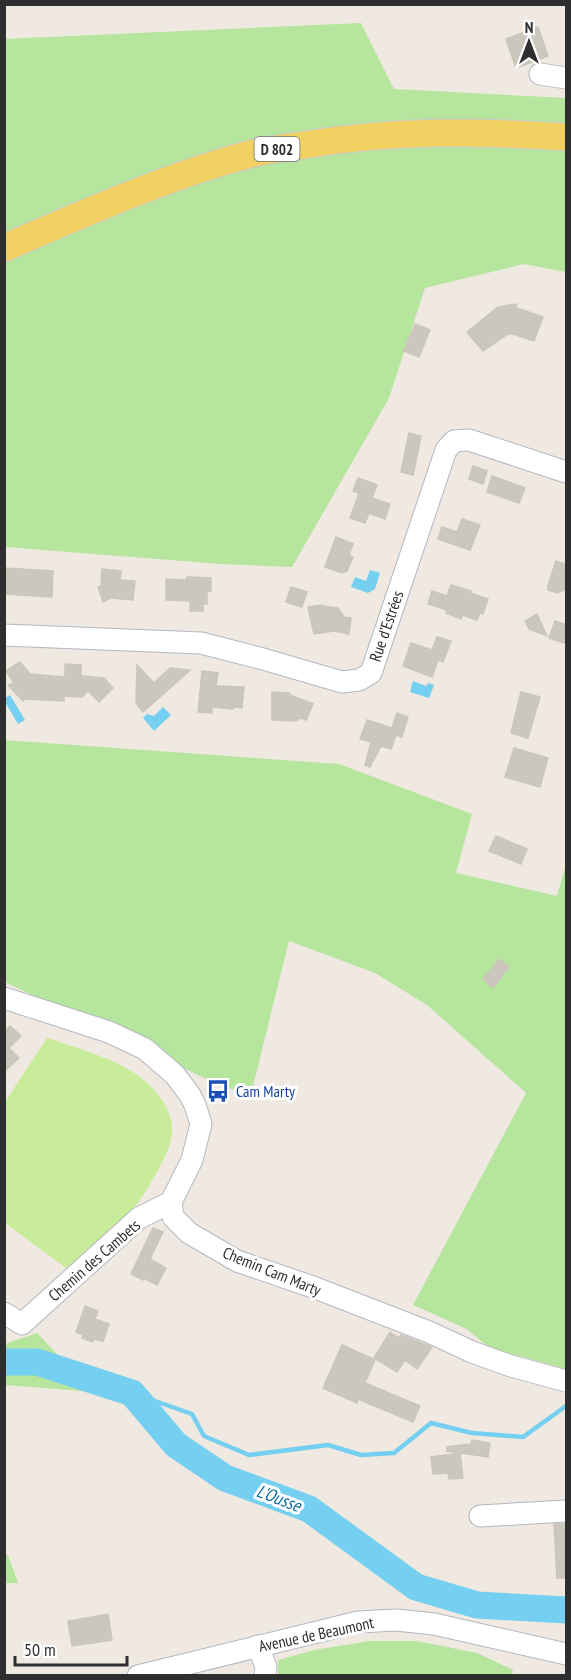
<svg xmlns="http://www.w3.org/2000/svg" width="571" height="1680" viewBox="0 0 571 1680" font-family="'PT Sans Narrow',sans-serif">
	<rect width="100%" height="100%" fill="#efe9e1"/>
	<g fill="#b6e59e">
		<polygon points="361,23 394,89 566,98 566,272 524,264 425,288 389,398 292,567 221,564 5,547 4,39"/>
		<polygon points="4,740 339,764 472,814 456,873 557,896 566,864 566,1369 488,1347 467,1329 413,1305 526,1093 427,1005 375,973 289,941 251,1094 223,1087 5,982"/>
		<polygon points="37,1333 93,1392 5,1385 5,1344"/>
		<polygon points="5,1554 8,1555 18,1583 5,1583"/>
		<polygon points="370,1641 417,1641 477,1653 513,1670 511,1676 278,1675 278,1660 314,1650"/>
	</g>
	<path fill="#c9ec9a" d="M47 1038C77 1048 110 1057 136 1074 154 1086 175 1111 172 1134 170 1150 162 1163 154 1177 146 1191 137 1206 125 1218 109 1234 91 1249 74 1264L66 1268 5 1223V1102Z"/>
	<g fill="#75cff0">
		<polygon points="370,570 380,573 375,589 368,593 351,587 355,577 366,581"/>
		<polygon points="413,681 426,686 428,683 434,685 429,698 410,692"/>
		<polygon points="10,695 25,720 18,724 5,702 5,698"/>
		<polygon points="163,707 171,715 154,731 143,718 147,714 154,716"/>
	</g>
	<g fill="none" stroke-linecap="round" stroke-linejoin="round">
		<polyline stroke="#75cff0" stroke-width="4.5" points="132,1393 192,1414 204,1436 249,1455 328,1445 361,1455 394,1453 431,1423 472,1433 523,1437 566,1406"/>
		<polyline stroke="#75cff0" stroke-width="27" points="4,1362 37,1362 132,1393 176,1445 225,1478 309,1509 416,1587 477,1605 566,1610"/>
	</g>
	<g fill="#cbc7bf" stroke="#cbc5ba" stroke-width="1.5">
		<polygon points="538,27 548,56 516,68 506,39"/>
		<polygon points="516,304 517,308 543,317 534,341 513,334 508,334 483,351 467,332 498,307"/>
		<polygon points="415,324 430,330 419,357 404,351"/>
		<polygon points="409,433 421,436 413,475 401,472"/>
		<polygon points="473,466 487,471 483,484 469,479"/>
		<polygon points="492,476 525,488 519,503 487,492"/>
		<polygon points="358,478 377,485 372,498 390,504 385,519 369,513 365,523 350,518 359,493 353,491"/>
		<polygon points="462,519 480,525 470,550 438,539 442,527 457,532"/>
		<polygon points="336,537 353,544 349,555 353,557 347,571 342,573 325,567"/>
		<polygon points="556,561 567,565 567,589 557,593 548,590 548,585"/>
		<polygon points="4,568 53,571 52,597 4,594"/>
		<polygon points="102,569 121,571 120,580 135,581 133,600 111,598 103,602 98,587 101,586"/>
		<polygon points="187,577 211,578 211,591 207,591 207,604 203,604 203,611 190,611 190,601 166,600 166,579 186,580"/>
		<polygon points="451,585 471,591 470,593 488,599 483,614 480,613 477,620 463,615 461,619 446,613 447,610 428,604 432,591 447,596"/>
		<polygon points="291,587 307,592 302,607 286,602"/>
		<polygon points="323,605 323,606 338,608 344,617 351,618 349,634 334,631 314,634 308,607"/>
		<polygon points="537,614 547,636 529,629 525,621"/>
		<polygon points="555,621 567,625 567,644 549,638"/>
		<polygon points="437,637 451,641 443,662 438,660 432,677 403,666 411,643 432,650"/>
		<polygon points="20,662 30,674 65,677 65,664 81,665 81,676 104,678 113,688 99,702 88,691 82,697 64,696 64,701 25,699 23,701 8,685 14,683 6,671"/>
		<polygon points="137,665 154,683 170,668 190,670 143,712 136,703"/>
		<polygon points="202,671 218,673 216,686 244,687 242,708 233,707 233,709 212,707 212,713 198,712"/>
		<polygon points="272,692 289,693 290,695 313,704 306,720 301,718 295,721 272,720"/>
		<polygon points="521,692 540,697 528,738 511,733"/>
		<polygon points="397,713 408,717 402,737 396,735 391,749 381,746 370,767 365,765 371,742 360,739 367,720 392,728"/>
		<polygon points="514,748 548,758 540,787 505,777"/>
		<polygon points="496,836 527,849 521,864 489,851"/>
		<polygon points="500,959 509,967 493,988 483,979"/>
		<polygon points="10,1026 21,1036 9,1048 19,1058 4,1072 4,1032"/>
		<polygon points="153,1228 163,1232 150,1259 166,1268 157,1285 144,1278 143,1280 131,1274"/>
		<polygon points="85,1306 98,1311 95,1319 109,1324 103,1341 94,1339 93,1342 82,1338 83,1335 76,1332"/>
		<polygon points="390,1332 399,1338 401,1335 432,1347 417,1369 405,1360 397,1372 374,1358"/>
		<polygon points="342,1345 375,1360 365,1383 420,1406 413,1422 358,1399 357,1403 323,1388"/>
		<polygon points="472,1440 490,1443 488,1457 447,1451 447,1447 471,1444"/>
		<polygon points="460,1453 463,1478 449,1479 448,1473 433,1474 431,1457"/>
		<polygon points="554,1524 567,1524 567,1578 557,1578"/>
		<polygon points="108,1614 112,1640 72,1646 68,1621"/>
	</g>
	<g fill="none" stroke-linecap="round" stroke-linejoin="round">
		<g stroke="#b4b7c1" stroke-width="23">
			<g id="minor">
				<polyline points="540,74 566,78"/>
				<polyline points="4,635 201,643 263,659 342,682 359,680 371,673 446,450 454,441 469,440 566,472"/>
				<polyline points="4,998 109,1032 145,1049 175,1075 190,1095 195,1105 201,1124 192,1160 171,1202 173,1217 189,1233 237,1261 313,1287 429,1332 472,1352 511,1366 566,1381"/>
				<polyline points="4,1313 22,1324 139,1218 171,1202"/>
				<polyline points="480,1516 566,1511"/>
				<polyline points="258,1646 266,1667 265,1676"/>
				<polyline points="138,1676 358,1622 396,1620 434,1624 566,1654"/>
			</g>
		</g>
		<g stroke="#c9c9c9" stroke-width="29">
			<path id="major" d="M4 248C85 213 165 177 250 154 268 149 286 148 304 145 392 130 478 131 566 137"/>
		</g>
		<use href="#minor" stroke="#fff" stroke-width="21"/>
		<use href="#major" stroke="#f2d163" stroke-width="27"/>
	</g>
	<defs>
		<g id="bus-bare" transform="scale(1.8)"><path d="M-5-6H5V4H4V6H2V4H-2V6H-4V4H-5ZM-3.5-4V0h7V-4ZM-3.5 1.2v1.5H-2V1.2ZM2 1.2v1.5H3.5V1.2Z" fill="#1a4fb4" stroke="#fff" stroke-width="2.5" paint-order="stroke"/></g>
	</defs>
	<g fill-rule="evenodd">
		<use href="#bus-bare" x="218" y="1091"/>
	</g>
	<g text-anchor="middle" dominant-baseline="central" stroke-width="6" stroke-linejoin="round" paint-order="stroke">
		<rect fill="#fff" stroke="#6d6d6d" stroke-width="1.5" x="254.5" y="137" width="45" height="24" rx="4.5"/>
		<g font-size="15" font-weight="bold" fill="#2e2e2e">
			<text x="277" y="149">D 802</text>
		</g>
		<g font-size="16" fill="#2e2e2e" stroke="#fff">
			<text transform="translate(386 626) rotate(-71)">Rue d’Estrées</text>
			<text transform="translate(94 1260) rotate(-41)">Chemin des Cambets</text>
			<text transform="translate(272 1271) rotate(22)">Chemin Cam Marty</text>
			<text transform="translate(316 1634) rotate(-12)">Avenue de Beaumont</text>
		</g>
		<g font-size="16" fill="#164399" stroke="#fff" text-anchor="start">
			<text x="236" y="1091">Cam Marty</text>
		</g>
		<g font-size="18" font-style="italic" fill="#0d6fa3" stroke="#fff">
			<text transform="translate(279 1498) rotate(21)">L'Ousse</text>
		</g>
	</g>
	<rect width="571" height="1680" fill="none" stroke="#2e2e2e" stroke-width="12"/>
	<g transform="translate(529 42)" stroke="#ffffff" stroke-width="4.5" paint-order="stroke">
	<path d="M0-4.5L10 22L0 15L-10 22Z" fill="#2e2e2e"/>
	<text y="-9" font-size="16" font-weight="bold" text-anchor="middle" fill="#2e2e2e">N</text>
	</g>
	<path d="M15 1656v9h112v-9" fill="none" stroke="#2e2e2e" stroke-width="3"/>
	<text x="24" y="1656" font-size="18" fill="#2e2e2e" stroke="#ffffff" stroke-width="4.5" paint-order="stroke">50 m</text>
</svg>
